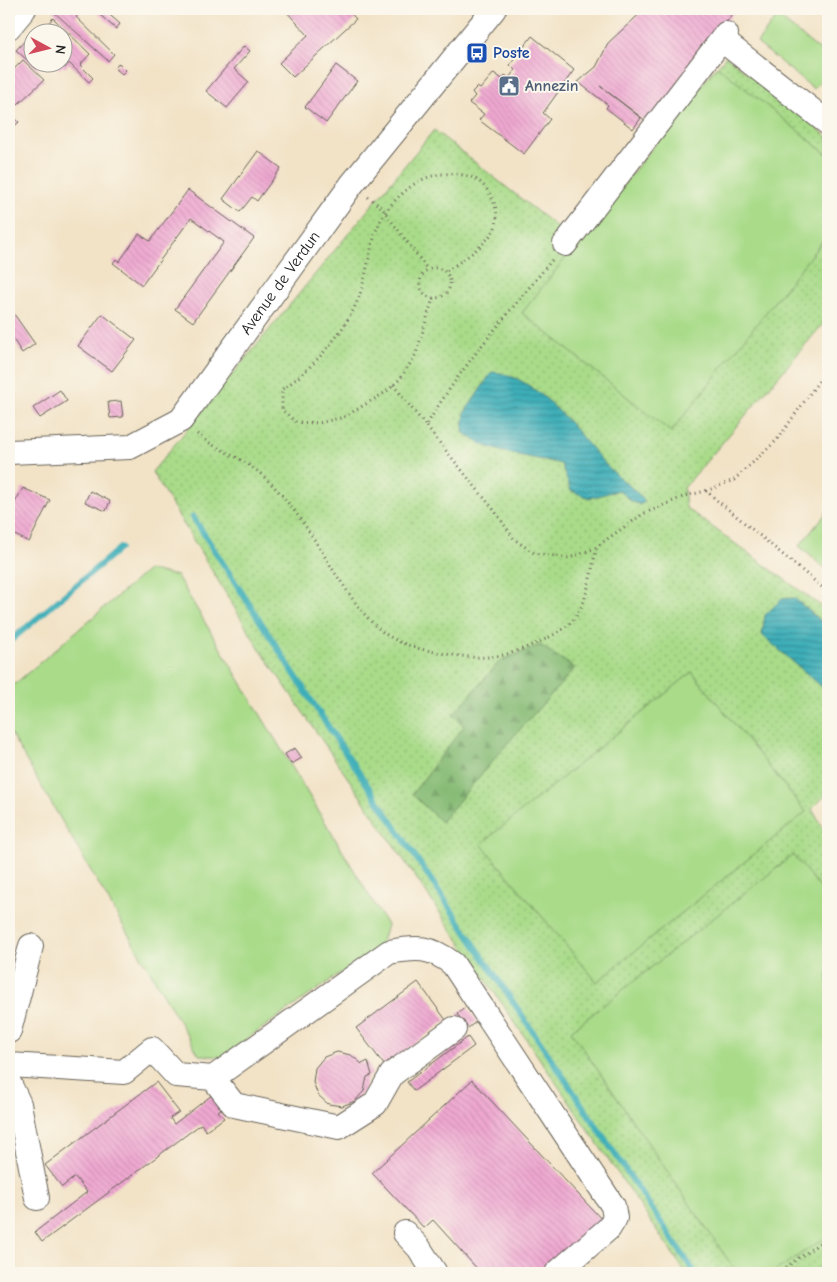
<svg xmlns="http://www.w3.org/2000/svg" width="837" height="1282" viewBox="0 0 837 1282" font-family="'Comic Neue',sans-serif">
	<defs>
		<pattern id="green-dots" width="8" height="8" patternUnits="userSpaceOnUse" patternTransform="scale(1.25)"><rect width="8" height="8" fill="#a9db89"/><path d="M2 2h.1M6 6h.1" fill="none" stroke="#91bb76" stroke-width="1.8" stroke-linecap="round"/></pattern>
		<pattern id="forest-firs" width="22" height="20" patternUnits="userSpaceOnUse" patternTransform="scale(1.25)"><rect width="22" height="20" fill="#86bb75"/><path d="M5 1l3.5 6h-7zM16 11l3.5 6h-7z" fill="#73a065"/></pattern>
		<pattern id="water-rules" width="6" height="5" patternUnits="userSpaceOnUse" patternTransform="scale(1.25)"><rect width="6" height="5" fill="#3daeb8"/><path d="M0 2.5h6" fill="none" stroke="#328d95"/></pattern>
		<pattern id="building-back-hatch" width="6" height="6" patternUnits="userSpaceOnUse" patternTransform="scale(1.25)"><rect width="6" height="6" fill="#efa8d1"/><path d="M-1 5l2 2M0 0l6 6M5-1l2 2" fill="none" stroke="#cc90b3"/></pattern>
	</defs>
	<rect width="100%" height="100%" fill="#fbf7ec"/>
	<filter id="ink" filterUnits="userSpaceOnUse"><feTurbulence type="fractalNoise" baseFrequency=".02" numOctaves="2"/><feDisplacementMap in="SourceGraphic" scale="10" xChannelSelector="R" yChannelSelector="G"/><feConvolveMatrix kernelMatrix="1 2 1 2 8 2 1 2 1" color-interpolation-filters="sRGB"/></filter>
	<filter id="wash" filterUnits="userSpaceOnUse"><feTurbulence type="fractalNoise" baseFrequency=".0096" numOctaves="4" result="noise"/><feDisplacementMap in="SourceGraphic" scale="20" xChannelSelector="R" yChannelSelector="G"/><feGaussianBlur stdDeviation="1.12" result="paint"/><feColorMatrix in="noise" values="0 0 0 0 0 0 0 0 0 0 0 0 0 0 0 0 0 1.4 0 .05"/><feComposite in="paint" operator="in"/></filter>
	<g filter="url(#wash)">
		<rect width="100%" height="100%" fill="#f2e3c7"/>
		<polygon fill="url(#green-dots)" stroke="#627c52" points="726,56 828,137 828,318 684,488 686,508 828,611 828,793 812,809 826,834 828,834 828,1273 686,1273 259,648 152,472 434,130 577,243"/>
		<polygon fill="url(#forest-firs)" stroke="#516c48" points="540,645 575,668 506,745 441,822 412,794 464,726 453,715 500,661"/>
		<g fill="#a9db89" stroke="#627c52">
			<polygon points="777,16 828,57 828,71 814,89 757,43"/>
			<polygon points="717,66 828,155 828,234 671,432 522,313"/>
			<polygon points="828,511 828,571 799,546"/>
			<polygon points="148,570 177,576 387,925 381,945 221,1057 199,1055 9,731 9,689"/>
			<polygon points="692,672 806,812 597,982 481,844"/>
			<polygon points="793,855 828,897 828,1236 772,1273 737,1273 571,1031"/>
		</g>
		<g fill="url(#water-rules)" stroke="#2c656a">
			<path d="M492 372C539 375 577 434 608 467 620 479 634 488 645 501L640 505 631 501 619 490 590 498 571 491 561 464C528 455 490 455 463 432L465 412Z"/>
			<polygon points="794,598 828,627 828,692 762,635 765,615 782,599"/>
		</g>
		<g fill="none" stroke-linecap="round" stroke-linejoin="round">
			<g stroke="#3daeb8" stroke-width="6">
				<polyline points="193,517 333,734 695,1273"/>
				<polyline points="9,642 120,548"/>
			</g>
		</g>
		<g id="blocks">
			<g fill="url(#building-back-hatch)">
				<polygon points="56,9 83,9 76,17 114,54 108,61 53,11"/>
				<polygon points="93,9 103,9 120,24 116,29"/>
				<polygon points="284,9 347,9 356,19 293,77 279,63 308,35"/>
				<polygon points="645,9 736,9 650,124 600,86 641,118 633,129 606,108 608,105 578,82 596,67 609,42"/>
				<polygon points="53,18 90,54 80,65 93,78 89,82 69,63 65,68 63,66 59,69 53,62 62,62 62,32 40,32"/>
				<polygon points="32,33 32,62 44,62 37,69 16,50"/>
				<polygon points="532,36 574,70 543,113 550,119 524,154 479,120 484,114 469,103 475,96 472,92 477,87 480,89 494,73 502,79 505,75 509,78 515,70 510,65"/>
				<polygon points="244,46 250,51 234,69 249,82 227,108 206,91"/>
				<polygon points="23,60 44,80 17,105 9,98 9,74"/>
				<polygon points="119,63 126,70 122,74 115,68"/>
				<polygon points="336,65 357,81 326,123 305,107"/>
				<polygon points="9,113 19,122 9,131"/>
				<polygon points="258,151 281,168 257,201 252,197 240,212 223,199"/>
				<polygon points="188,190 254,238 193,322 175,309 224,242 191,218 142,285 113,263 116,259 119,262 139,234 150,241"/>
				<polygon points="9,307 35,344 22,353 9,333"/>
				<polygon points="102,314 136,340 112,371 78,346"/>
				<polygon points="60,390 67,401 40,418 33,408"/>
				<polygon points="121,401 123,417 110,418 108,402"/>
				<polygon points="23,488 50,500 29,542 9,532 9,522 16,508 13,506"/>
				<polygon points="90,491 110,501 106,511 85,502"/>
				<polygon points="295,748 302,758 291,764 285,754"/>
				<polygon points="418,982 446,1020 385,1066 356,1028"/>
				<polygon points="466,1007 477,1021 468,1028 457,1014"/>
				<polygon points="468,1037 474,1046 414,1091 407,1082"/>
				<polygon points="337,1052 351,1055 362,1064 368,1061 372,1075 367,1077 364,1091 355,1101 342,1106 328,1104 318,1095 313,1082 315,1068 324,1057"/>
				<polygon points="472,1080 604,1222 548,1273 481,1273 433,1220 424,1228 372,1173"/>
				<polygon points="156,1082 179,1112 170,1118 174,1124 212,1095 222,1108 218,1111 224,1118 206,1131 201,1124 42,1242 35,1232 87,1192 75,1177 62,1187 45,1165"/>
			</g>
		</g>
	</g>
	<g filter="url(#ink)">
		<use href="#blocks" fill-opacity="0" stroke="#676258" stroke-width="1"/>
		<g fill="none" stroke-linecap="round" stroke-linejoin="round">
			<g stroke="#676258" stroke-width="26">
				<g id="minor">
					<polyline points="9,27 24,9"/>
					<polyline points="722,40 828,123"/>
					<polyline points="565,244 726,34"/>
					<path id="s1" d="M9 452 130 447 181 420 352 184 494 9"/>
					<polyline points="9,1031 31,946"/>
					<polyline points="9,1065 124,1072 152,1049 176,1075 213,1078 234,1105 339,1127 375,1104 392,1074 454,1029"/>
					<path d="M213 1078 389 952C417 947 430 946 453 964L613 1206 615 1218 609 1228 557 1273"/>
					<polyline points="9,1083 19,1104 37,1198"/>
					<polyline points="405,1233 419,1248 435,1273"/>
				</g>
			</g>
			<g stroke="#676258" stroke-width="3" stroke-dasharray="1 4" stroke-linecap="butt">
				<polyline points="368,197 381,207 428,270"/>
				<path d="M552 260C508 314 461 366 426 426L494 510 514 539 534 553 569 558 593 549 643 514 685 496 706 491 828 592"/>
				<circle cx="435" cy="283" r="15"/>
				<path d="M433 298 416 354 401 378 386 392 344 417 319 423 296 422 282 410V389C312 371 349 327 360 294 375 248 367 218 413 185 430 173 451 171 471 177 489 183 503 213 494 230 484 247 461 261 445 272"/>
				<polyline points="393,385 426,426"/>
				<path d="M197 434C218 451 243 457 263 476 293 503 314 539 335 573 351 596 367 624 392 638 408 647 428 651 446 654 473 658 491 660 517 651 586 625 582 614 597 546"/>
				<polyline points="706,491 734,480 777,440 828,368"/>
				<polyline points="778,1273 828,1237"/>
			</g>
			<use href="#minor" stroke="#fff" stroke-width="24"/>
		</g>
	</g>
	<defs>
		<g id="bus-square" transform="scale(1.125)"><rect x="-9" y="-9" width="18" height="18" rx="4" fill="#1a4fb4" stroke="#fbf7ec"/><path d="M-5-6H5V4H4V6H2V4H-2V6H-4V4H-5ZM-3.5-4V0h7V-4ZM-3.5 1.2v1.5H-2V1.2ZM2 1.2v1.5H3.5V1.2Z" fill="#fff"/></g>
		<g id="civic-square" transform="scale(1.125)"><rect x="-9" y="-9" width="18" height="18" rx="4" fill="#5c6f8a" stroke="#fbf7ec"/><path d="M-.6-6.5H3V-4.5H.6V-3L4-1V1h2V6H-6V1h2V-1L-.6-3ZM-1.2 2.5V6h2.4V2.5Z" fill="#fff"/></g>
	</defs>
	<g fill-rule="evenodd">
		<use href="#bus-square" x="477" y="53"/>
		<use href="#civic-square" x="509" y="86"/>
	</g>
	<g text-anchor="middle" dominant-baseline="central" stroke-width="4" stroke-linejoin="round" paint-order="stroke">
		<g font-size="16" font-weight="bold" fill="#164399" stroke="#fbf7ec" text-anchor="start">
			<text x="493" y="53">Poste</text>
		</g>
		<g font-size="16" font-weight="bold" fill="#4e5e75" stroke="#fbf7ec" text-anchor="start">
			<text x="525" y="86">Annezin</text>
		</g>
		<g font-size="16" fill="#1c1c1c" stroke="#fbf7ec">
			<text stroke="none"><textPath href="#s1" startOffset="348">Avenue de Verdun</textPath></text>
		</g>
	</g>
	<rect width="837" height="1282" fill="none" stroke="#fbf7ec" stroke-width="30"/>
	<g transform="translate(48 48) rotate(97)"><circle r="24" fill="#fbf7ec" stroke="#a29f99"/>
	<path d="M0-4L9 19L0 12L-9 19Z" fill="#d1495b"/>
	<text y="-8" font-size="14" font-weight="bold" text-anchor="middle" fill="#1c1c1c">N</text>
	</g>
</svg>
